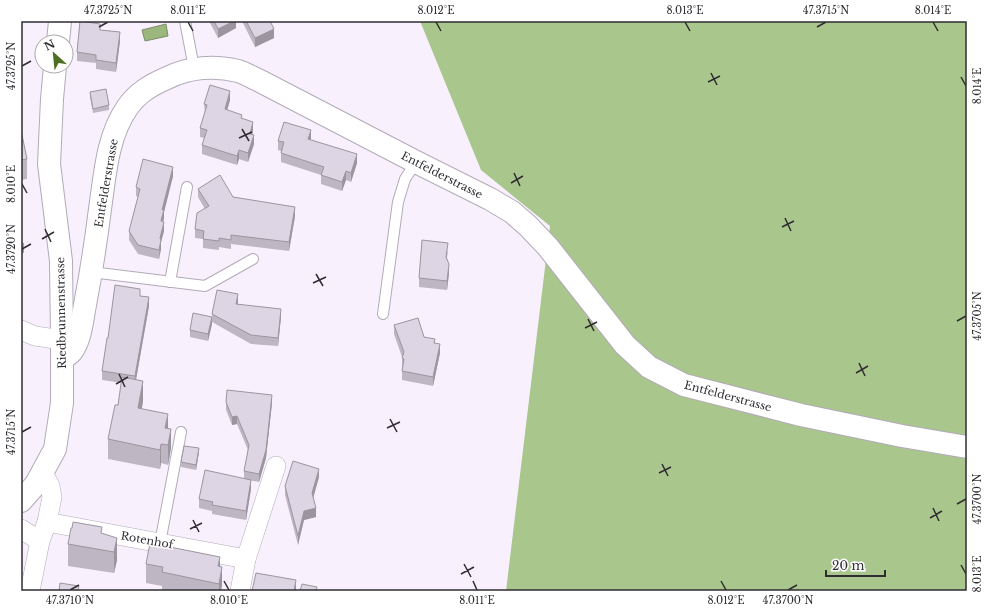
<svg xmlns="http://www.w3.org/2000/svg" width="988" height="612" viewBox="0 0 988 612" font-family="'Libre Baskerville',serif">
	<rect width="100%" height="100%" fill="#f9f0fe"/>
	<polygon fill="#a9c68c" points="420,21 967,21 967,591 506,591 550,226 481,170"/>
	<polygon fill="#9bb77e" stroke="#7b8d67" points="166,24 168,36 145,41 142,30"/>
	<g fill="none" stroke-linecap="round" stroke-linejoin="round">
		<g stroke="#b2aab8" stroke-width="12">
			<g id="lane">
				<polyline points="185,21 194,68"/>
				<polyline points="91,272 205,286 253,259"/>
				<polyline points="170,282 187,187"/>
				<polyline points="383,314 398,202 405,179 416,162"/>
				<polyline points="160,543 181,432"/>
			</g>
		</g>
		<g stroke="#b2aab8" stroke-width="20">
			<g id="street">
				<polyline points="21,330 35,336 62,340"/>
				<polyline points="47,522 246,559"/>
				<polyline points="21,529 40,541"/>
				<polyline points="30,591 40,541 47,522 52,497 50,486 43,473"/>
				<polyline points="240,591 246,559 276,466"/>
			</g>
		</g>
		<g stroke="#b2aab8" stroke-width="24">
			<g id="secondary">
				<polyline points="58,42 60,21"/>
				<path d="M63 358C66 356 70 354 72 351 81 338 82 320 85 305 91 273 96 241 100 209 105 175 107 137 127 108 137 93 151 85 167 78 189 67 215 65 238 71 245 73 253 78 260 81L416 162 490 199 512 212 528 226 548 247 625 345 649 367 684 385 801 415 902 436 967 447"/>
				<polyline points="21,501 36,484 55,449 62,403 62,340 61,261 49,164 52,99 55,66"/>
			</g>
		</g>
		<use href="#lane" stroke="#fff" stroke-width="10"/>
		<use href="#street" stroke="#fff" stroke-width="19"/>
		<use href="#secondary" stroke="#fff" stroke-width="22"/>
	</g>
	<g fill="#beb7c3">
		<polygon points="209,21 236,21 236,28 218,38"/>
		<polygon points="242,21 270,21 274,38 255,47"/>
		<polygon points="100,30 120,41 116,72 96,69 96,63 77,61 77,52"/>
		<polygon points="90,92 109,105 109,110 93,113 90,97"/>
		<polygon points="230,100 227,110 242,119 253,131 252,135 254,144 248,162 239,159 237,165 202,154 202,145 204,138 200,137 200,128 205,113 204,104"/>
		<polygon points="21,130 27,159 27,179 21,180"/>
		<polygon points="311,140 357,163 351,182 346,180 342,191 321,184 321,175 281,162 281,151 278,150 278,141"/>
		<polygon points="173,176 164,212 164,218 163,222 164,231 161,242 161,249 159,259 138,254 129,240 129,231 138,197 136,196 136,187"/>
		<polygon points="198,189 233,197 295,216 289,251 231,244 231,249 219,247 219,250 203,248 203,239 195,238 195,229 205,209 198,197"/>
		<polygon points="448,251 447,258 449,273 447,290 419,287 419,278"/>
		<polygon points="140,296 149,306 136,380 143,401 142,409 168,428 171,448 168,465 161,463 160,469 108,459 108,439 118,405 122,383 102,380 102,371 108,338"/>
		<polygon points="238,304 281,317 278,346 251,344 212,322 212,314"/>
		<polygon points="212,324 208,341 190,337 190,330"/>
		<polygon points="394,325 424,337 435,344 440,353 433,386 402,380 402,357 394,334"/>
		<polygon points="226,402 272,403 266,458 259,482 244,479 244,471 248,450 237,424 232,425 226,410"/>
		<polygon points="199,452 196,470 181,467 181,462"/>
		<polygon points="319,477 313,498 316,517 304,520 298,545 285,495 285,486"/>
		<polygon points="251,489 246,520 212,514 212,511 199,508 199,499"/>
		<polygon points="117,538 117,560 114,573 68,566 68,544"/>
		<polygon points="146,564 220,566 222,585 221,591 162,591 162,586 146,583"/>
	</g>
	<g fill="#9b959f">
		<polygon points="234,21 236,21 236,28 218,38 218,29"/>
		<polygon points="274,29 274,38 255,47 255,38"/>
		<polygon points="120,32 120,41 116,72 116,63"/>
		<polygon points="230,91 230,100 225,118 225,109"/>
		<polygon points="253,122 253,131 250,143 250,134"/>
		<polygon points="311,130 311,139 308,148 308,139"/>
		<polygon points="254,135 254,144 248,162 248,153"/>
		<polygon points="239,150 239,159 237,165 237,156"/>
		<polygon points="357,154 357,163 351,182 351,173"/>
		<polygon points="173,167 173,176 164,212 164,218 161,230 162,210"/>
		<polygon points="346,171 346,180 342,191 342,182"/>
		<polygon points="295,207 295,216 289,251 289,242"/>
		<polygon points="164,222 164,231 161,242 161,249 159,259 160,238"/>
		<polygon points="24,244 24,252 21,256 21,248"/>
		<polygon points="449,264 449,273 447,290 447,281"/>
		<polygon points="238,294 238,303 236,312 236,304"/>
		<polygon points="149,297 149,306 135,385 135,376"/>
		<polygon points="281,309 281,317 278,346 278,338"/>
		<polygon points="212,317 212,324 208,341 208,334"/>
		<polygon points="440,344 440,353 433,386 433,377"/>
		<polygon points="143,381 143,401 138,427 138,408"/>
		<polygon points="272,395 272,403 266,458 259,482 259,474"/>
		<polygon points="168,414 168,434 165,428"/>
		<polygon points="237,416 237,424 232,425 232,417"/>
		<polygon points="171,429 171,448 168,465 168,445"/>
		<polygon points="161,444 161,463 160,469 160,450"/>
		<polygon points="199,448 199,452 196,470 196,465"/>
		<polygon points="319,469 319,477 312,502 312,493"/>
		<polygon points="251,480 251,489 246,520 246,511"/>
		<polygon points="316,508 316,517 304,520 298,545 298,536 304,511"/>
		<polygon points="117,538 117,560 114,573 114,552"/>
		<polygon points="220,557 220,576 218,585 218,566"/>
		<polygon points="222,567 222,585 221,591 219,591 219,584"/>
		<polygon points="296,580 296,591 294,591"/>
	</g>
	<g fill="#ddd5e3" stroke="#9b959f">
		<polygon points="80,21 100,24 100,30 120,32 116,63 96,60 96,55 77,52"/>
		<polygon points="214,21 234,21 218,29"/>
		<polygon points="246,21 270,21 274,29 255,38"/>
		<polygon points="210,85 230,91 225,109 242,115 241,118 253,122 250,134 254,135 248,153 239,150 237,156 202,145 207,130 200,128 207,105 204,104"/>
		<polygon points="106,89 109,105 93,109 90,92"/>
		<polygon points="284,122 311,130 308,139 357,154 351,173 346,171 342,182 321,175 324,167 281,153 284,142 278,141"/>
		<polygon points="21,130 27,159 21,160"/>
		<polygon points="143,159 173,167 162,210 164,209 161,221 164,222 160,238 161,240 159,250 138,245 129,231 140,189 136,187"/>
		<polygon points="220,175 233,197 295,207 289,242 231,235 231,240 219,238 219,241 203,239 204,231 195,229 197,213 209,206 198,189"/>
		<polygon points="422,240 448,243 446,257 449,264 447,281 419,278"/>
		<polygon points="21,241 24,244 21,248"/>
		<polygon points="115,285 140,289 140,296 149,297 135,376 102,371 107,338 108,338"/>
		<polygon points="217,290 238,294 236,304 281,309 278,338 251,335 212,314"/>
		<polygon points="193,313 212,317 208,334 190,330"/>
		<polygon points="418,318 424,337 435,339 434,343 440,344 433,377 402,371 404,359 402,358 404,352 394,325"/>
		<polygon points="122,377 143,381 138,408 168,414 165,428 171,429 168,445 161,444 160,450 108,439 115,405 118,405"/>
		<polygon points="227,390 272,395 266,450 259,474 244,471 249,445 237,416 232,417 226,402"/>
		<polygon points="184,446 199,448 196,465 181,462"/>
		<polygon points="293,461 319,469 312,493 316,508 304,511 298,536 285,486"/>
		<polygon points="205,470 251,480 246,511 212,505 213,502 199,499"/>
		<polygon points="73,522 102,527 101,533 117,538 114,552 68,544 71,528 72,528"/>
		<polygon points="150,543 220,557 218,566 222,567 219,584 162,572 163,567 146,564"/>
		<polygon points="256,573 296,580 294,591 252,591"/>
		<polygon points="60,583 79,586 78,590 83,591 59,591"/>
		<polygon points="302,584 317,587 316,591 300,591"/>
	</g>
	<path fill="none" stroke="#2f2c32" stroke-width="1.5" d="M188 22 193 31M436 22 441 31M685 22 690 31M933 22 938 31M99 27 108 22M817 27 826 22M22 66 31 61M711 73 717 85M961 77 966 86M708 82 720 76M242 129 249 141M239 138 252 132M514 173 520 186M511 183 523 176M22 184 27 193M785 218 791 231M782 227 794 221M45 229 51 242M42 239 54 232M22 249 31 244M316 274 323 286M313 283 326 277M588 319 594 331M957 321 966 316M585 328 597 322M859 363 865 376M856 373 868 366M119 374 125 387M116 384 128 377M390 419 397 432M387 428 400 422M22 432 31 427M662 464 668 476M659 473 671 467M957 504 966 499M933 508 939 521M930 518 942 511M193 520 199 532M190 529 202 523M464 564 471 577M961 565 966 574M461 574 474 567M224 581 229 590M473 581 477 590M721 581 726 590M70 590 79 585M788 590 797 585"/>
	<g text-anchor="middle" dominant-baseline="central" stroke-width="3" stroke-linejoin="round" paint-order="stroke">
		<g font-size="11" fill="#2f2c32" stroke="#fff">
			<text transform="translate(442 175) rotate(27)">Entfelderstrasse</text>
			<text transform="translate(106 183) rotate(-80)">Entfelderstrasse</text>
			<text transform="translate(61 313) rotate(-91)">Riedbrunnenstrasse</text>
			<text transform="translate(728 396) rotate(15)">Entfelderstrasse</text>
			<text transform="translate(147 540) rotate(10)">Rotenhof</text>
		</g>
	</g>
	<rect width="988" height="612" fill="none" stroke="#ffffff" stroke-width="44"/>
	<g transform="translate(54 54) rotate(333)"><circle r="19" fill="#ffffff" stroke="#acabad"/>
	<path d="M0-3L7 15L0 10L-7 15Z" fill="#4e6e24"/>
	<text y="-6" font-size="11" font-weight="bold" text-anchor="middle" fill="#2f2c32">N</text>
	</g>
	<path d="M826 570v6h59v-6" fill="none" stroke="#2f2c32" stroke-width="2"/>
	<text x="832" y="570" font-size="12" fill="#2f2c32" stroke="#ffffff" stroke-width="3" paint-order="stroke">20 m</text>
	<rect x="22" y="22" width="944" height="568" fill="none" stroke="#2f2c32" stroke-width="1.5"/>
	<g font-size="10" text-anchor="middle" fill="#2f2c32">
		<text x="108" y="14">47.3725°N</text>
		<text x="188" y="14">8.011°E</text>
		<text x="436" y="14">8.012°E</text>
		<text x="685" y="14">8.013°E</text>
		<text x="826" y="14">47.3715°N</text>
		<text x="933" y="14">8.014°E</text>
		<text transform="translate(11 66) rotate(-90)" y="4">47.3725°N</text>
		<text transform="translate(977 86) rotate(-90)" y="4">8.014°E</text>
		<text transform="translate(11 184) rotate(-90)" y="4">8.010°E</text>
		<text transform="translate(11 249) rotate(-90)" y="4">47.3720°N</text>
		<text transform="translate(977 316) rotate(-90)" y="4">47.3705°N</text>
		<text transform="translate(11 432) rotate(-90)" y="4">47.3715°N</text>
		<text transform="translate(977 499) rotate(-90)" y="4">47.3700°N</text>
		<text transform="translate(977 574) rotate(-90)" y="4">8.013°E</text>
		<text x="70" y="604">47.3710°N</text>
		<text x="229" y="604">8.010°E</text>
		<text x="477" y="604">8.011°E</text>
		<text x="726" y="604">8.012°E</text>
		<text x="788" y="604">47.3700°N</text>
	</g>
</svg>
